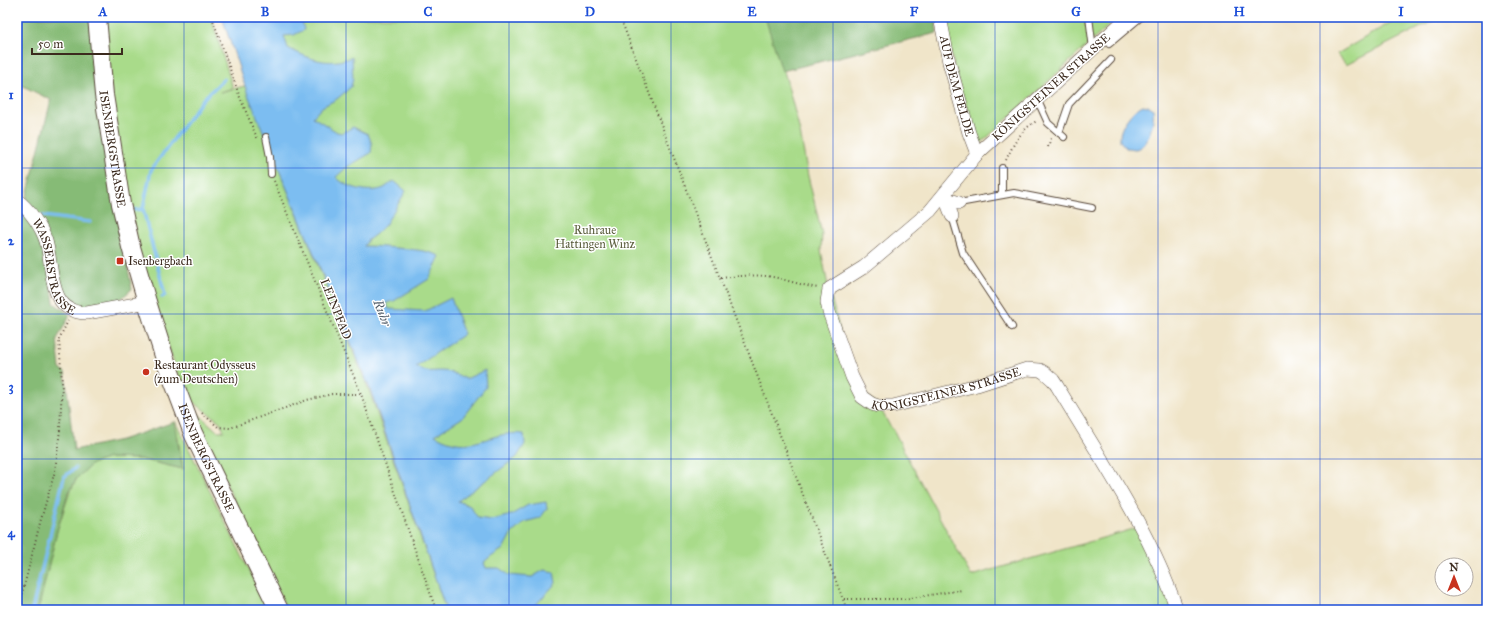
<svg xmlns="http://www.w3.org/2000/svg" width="1504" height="627" viewBox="0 0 1504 627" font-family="'IM FELL Great Primer',serif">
	<rect width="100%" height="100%" fill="#fff"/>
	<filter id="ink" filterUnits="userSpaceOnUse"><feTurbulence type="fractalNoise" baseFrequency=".025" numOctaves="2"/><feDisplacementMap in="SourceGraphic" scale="8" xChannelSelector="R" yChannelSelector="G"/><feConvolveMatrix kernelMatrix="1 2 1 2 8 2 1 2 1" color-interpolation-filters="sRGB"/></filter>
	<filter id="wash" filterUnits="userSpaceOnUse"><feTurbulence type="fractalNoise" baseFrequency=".012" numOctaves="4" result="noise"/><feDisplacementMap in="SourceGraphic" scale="16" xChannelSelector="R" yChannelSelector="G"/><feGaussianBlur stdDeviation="0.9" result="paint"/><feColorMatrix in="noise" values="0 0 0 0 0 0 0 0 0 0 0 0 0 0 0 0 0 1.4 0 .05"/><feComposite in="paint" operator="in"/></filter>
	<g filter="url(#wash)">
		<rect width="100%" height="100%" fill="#f0e5c9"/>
		<g fill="#a9db8a" stroke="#728254">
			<polygon points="103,17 211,17 233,88 220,92 245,86 370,393 446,610 287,610 191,411 194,410 217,431 224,431 220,422 184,395 140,257 117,151"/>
			<polygon points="274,17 767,17 786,78 800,132 808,176 822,234 821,250 828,286 854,385 879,406 891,428 893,429 905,453 971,576 1137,528 1175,610 499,610"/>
			<polygon points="942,17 1118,17 980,144 963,103"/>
			<polygon points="1400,17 1441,17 1346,65 1337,54"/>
			<polygon points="175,421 269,610 38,610 57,531 69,494 77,478 91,464 108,458 140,459 183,469"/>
		</g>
		<g fill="#86bb76" stroke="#60724a">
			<polygon points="17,17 91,17 108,169 132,289 115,304 73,308 61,298 26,200 51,100 17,83"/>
			<polygon points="765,17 936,17 937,33 782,71"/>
			<polygon points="17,205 28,215 46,252 54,303 70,315 57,339 60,369 65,372 74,450 121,440 174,422 183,469 140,459 109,458 92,464 77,478 68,494 57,531 38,610 17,610"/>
		</g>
		<g fill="#7cbdf1" stroke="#5c7488">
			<path d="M222 17 301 18 304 30 294 35 284 36 288 48C309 59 329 67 352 57L353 79 351 87 337 99 322 107 313 117 337 132 342 133 353 127 368 134 372 144 371 153 347 167 336 177C346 188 370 194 384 188 387 186 391 183 394 181L406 191 385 225 376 234 368 240 364 246C375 246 385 247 396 248 414 250 422 249 440 256L429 279 394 301 386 303 389 309 425 311 451 298 464 334 416 367C426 373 430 371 441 371 450 371 458 375 466 379L485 370 486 387 462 418 435 435C473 457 489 429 524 434L525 444 517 457 458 501 470 506 478 518 492 520 511 515 528 505 546 502 547 509 540 518 525 522 511 534 503 549 491 557 484 563 486 568H499L509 575 532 577 544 570 554 572 556 583 531 610H446L370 389 248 95Z"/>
			<path d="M1143 105 1148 106 1153 109C1155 120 1149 146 1136 149 1134 149 1129 148 1126 148L1120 141C1120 138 1120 133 1121 131 1124 121 1134 109 1143 105Z"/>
		</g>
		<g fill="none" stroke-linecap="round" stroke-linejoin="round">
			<g stroke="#7cbdf1" stroke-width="3.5">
				<polyline points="134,210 143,209"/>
				<polyline points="43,216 90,222"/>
				<polyline points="17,219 25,215"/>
				<polyline points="162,297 165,295 143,209 151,170 203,99 224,79"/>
				<polyline points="32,610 64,477 75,468"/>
			</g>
		</g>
	</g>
	<g filter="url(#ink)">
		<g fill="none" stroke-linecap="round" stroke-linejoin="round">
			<g stroke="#564638" stroke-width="8">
				<g id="service">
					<polyline points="1089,17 1093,49"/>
					<polyline points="1109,44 1141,17"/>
					<polyline points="1037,99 1048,123 1064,137"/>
					<polyline points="1059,133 1069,104 1111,60"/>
					<polyline points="266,137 270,157 271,174"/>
					<polyline points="17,153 18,154 17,157"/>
					<polyline points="1002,168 1002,195"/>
					<polyline points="959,203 1014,193 1092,208"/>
					<polyline points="952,216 963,253 1012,327"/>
				</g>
			</g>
			<g stroke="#564638" stroke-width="14">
				<g id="minor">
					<path id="s1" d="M940 17 949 62 969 133 977 154"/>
					<path id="s2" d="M1128 17 977 154 930 211 864 267 829 289 827 302 829 312 852 377 862 397 872 404 878 406H893L977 385 1027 369 1040 370 1045 373 1053 380 1057 386C1100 458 1150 530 1177 610"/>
					<path id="s3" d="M17 200C29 209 41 226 46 241 54 268 47 313 87 313L147 302"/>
					<polyline points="952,216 944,195 950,200 959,203"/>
				</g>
			</g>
			<g stroke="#564638" stroke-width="20">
				<g id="secondary">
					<path id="s4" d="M97 17 104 95 121 204 131 247 147 302 165 359 193 433 279 610"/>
				</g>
			</g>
			<g stroke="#564638" stroke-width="2" stroke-dasharray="1 3" stroke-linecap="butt">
				<polyline points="212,17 239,95 257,138"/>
				<polyline points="620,17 847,610"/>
				<polyline points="1048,147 1051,138"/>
				<path d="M1006 160C1013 145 1021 129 1037 121"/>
				<polyline points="274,181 361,394 436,610"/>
				<path d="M721 278C741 276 761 273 781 279 793 282 805 286 818 288"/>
				<polyline points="202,413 218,427 230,428 307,400 332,394 361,394"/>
				<polyline points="844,599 904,599 962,590"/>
				<polyline points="18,610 40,523 55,471 60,430 62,383 59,339 68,321"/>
			</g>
			<use href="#service" stroke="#fff" stroke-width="6"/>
			<use href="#minor" stroke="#fff" stroke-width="13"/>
			<use href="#secondary" stroke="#fff" stroke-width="18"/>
		</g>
	</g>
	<path fill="none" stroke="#1d4ed8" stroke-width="1" stroke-opacity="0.55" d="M184 17V610M346 17V610M509 17V610M671 17V610M833 17V610M995 17V610M1158 17V610M1320 17V610M17 168H1487M17 314H1487M17 459H1487"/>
	<g fill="#c8321e" stroke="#fff" stroke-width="1.5">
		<rect x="116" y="257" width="8" height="8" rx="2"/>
		<circle cx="146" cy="372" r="4"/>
	</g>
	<g text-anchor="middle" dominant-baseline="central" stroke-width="3" stroke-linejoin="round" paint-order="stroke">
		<g font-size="12" fill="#3b2a1e" stroke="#fff">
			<text stroke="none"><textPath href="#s1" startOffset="71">AUF DEM FELDE</textPath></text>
			<text transform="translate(1051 87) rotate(-42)">KÖNIGSTEINER STRASSE</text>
			<text stroke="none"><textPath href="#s4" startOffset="133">ISENBERGSTRASSE</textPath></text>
			<text stroke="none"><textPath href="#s3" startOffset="79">WASSERSTRASSE</textPath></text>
			<text transform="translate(336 309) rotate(68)">LEINPFAD</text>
			<text stroke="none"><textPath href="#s2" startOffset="609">KÖNIGSTEINER STRASSE</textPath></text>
			<text stroke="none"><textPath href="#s4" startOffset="457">ISENBERGSTRASSE</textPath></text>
		</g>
		<g font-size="12" fill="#5c5f3e" stroke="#fff">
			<text x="595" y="230">Ruhraue<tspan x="595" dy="14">Hattingen Winz</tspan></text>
		</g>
		<g font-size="12" fill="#3b2a1e" stroke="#fff" text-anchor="start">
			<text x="128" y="261">Isenbergbach</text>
			<text x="154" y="365">Restaurant Odysseus<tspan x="154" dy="14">(zum Deutschen)</tspan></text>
		</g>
		<g font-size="13" font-style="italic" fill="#525d68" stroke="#fff">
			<text transform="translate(382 313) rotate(69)">Ruhr</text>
		</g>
	</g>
	<rect width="1504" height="627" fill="none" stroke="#fff" stroke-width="44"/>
	<g transform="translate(1454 577)"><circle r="19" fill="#ffffff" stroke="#b1aaa5"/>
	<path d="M0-3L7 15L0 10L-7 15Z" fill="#c8321e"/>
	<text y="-6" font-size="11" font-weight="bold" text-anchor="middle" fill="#3b2a1e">N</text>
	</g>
	<path d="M32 48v6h90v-6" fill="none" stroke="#3b2a1e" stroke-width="2"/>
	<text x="38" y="48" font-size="12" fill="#3b2a1e" stroke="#ffffff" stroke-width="3" paint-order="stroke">50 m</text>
	<rect x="22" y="22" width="1460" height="583" fill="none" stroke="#1d4ed8" stroke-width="1.5"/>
	<g font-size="13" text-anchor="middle" font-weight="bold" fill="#1d4ed8">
		<text x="103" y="16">A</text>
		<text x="265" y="16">B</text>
		<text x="428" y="16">C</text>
		<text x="590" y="16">D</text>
		<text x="752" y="16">E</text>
		<text x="914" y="16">F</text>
		<text x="1076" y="16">G</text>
		<text x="1239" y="16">H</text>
		<text x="1401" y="16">I</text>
		<text x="11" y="99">1</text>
		<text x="11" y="245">2</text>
		<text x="11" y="391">3</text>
		<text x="11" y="537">4</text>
	</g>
</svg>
